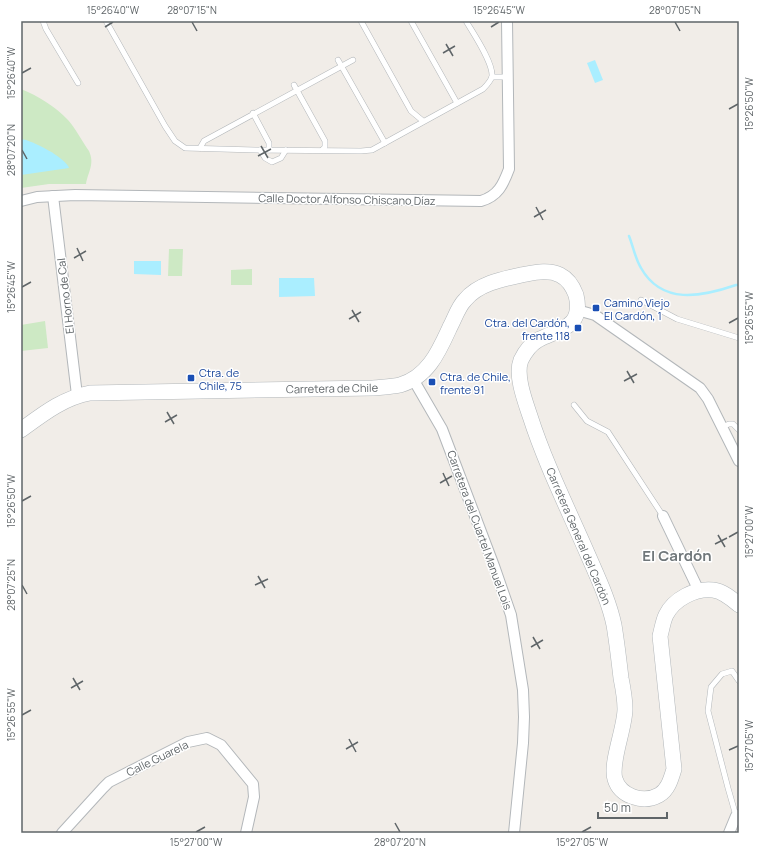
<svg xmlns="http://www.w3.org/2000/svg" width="760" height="854" viewBox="0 0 760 854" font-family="Manrope,sans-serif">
	<rect width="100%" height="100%" fill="#f1ede8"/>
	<g fill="#cde9c4">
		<path d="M21 89C38 96 55 106 68 120 76 129 82 141 89 151 95 164 88 172 86 184H49L21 188Z"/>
		<polygon points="169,249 183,249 182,276 168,276"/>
		<polygon points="252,269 252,285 231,285 231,270"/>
		<polygon points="45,321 48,348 21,351 21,325"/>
	</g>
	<g fill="#aef">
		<polygon points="595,60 603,80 595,83 587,63"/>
		<path d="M21 139C32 140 66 158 69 168L21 175Z"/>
		<polygon points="134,261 161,261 161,275 134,274"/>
		<polygon points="279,278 314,278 315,296 279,297"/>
	</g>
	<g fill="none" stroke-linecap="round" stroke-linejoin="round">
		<path stroke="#aef" stroke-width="2.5" d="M629 236C633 246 635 258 641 268 662 305 701 297 736 285H739"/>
		<g stroke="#b3b7ba" stroke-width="6">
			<g id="lane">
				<polyline points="43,21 46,29 78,83"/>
				<path d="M106 21 165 126 175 141 185 148 255 150 361 151 372 150 483 89C487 85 491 81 492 76 493 62 473 33 466 21"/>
				<polyline points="361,21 411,111 423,121"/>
				<polyline points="411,21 457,103"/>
				<polyline points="338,60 385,143"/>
				<polyline points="492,77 508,77"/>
				<polyline points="294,85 325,141 325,147 322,150"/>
				<polyline points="253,113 269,143 269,150"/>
				<polyline points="200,148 204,141 353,60"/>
				<polyline points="260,150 265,158 272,162 281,158 286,150"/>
				<polyline points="641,300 677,319 739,338"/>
				<polyline points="574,405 587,421 608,432 663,516"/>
				<polyline points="722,427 729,424 733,424 739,430"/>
				<polyline points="736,816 728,788 708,711 711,687 722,674 732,671 739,681"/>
			</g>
		</g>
		<g stroke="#b3b7ba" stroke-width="12">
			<g id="street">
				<polyline points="53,196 77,395"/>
				<path d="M21 201 37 197 75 195 481 201C498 196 503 185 509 169L507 21"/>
				<polyline points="577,310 595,315 700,388 708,399 739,461"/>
				<polyline points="413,379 442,429 494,566 511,615 523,690 524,717 523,743 514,833"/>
				<polyline points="663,516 699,591"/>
				<polyline points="62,833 103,788 109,782 188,742 207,738 221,745 253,784 254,797 246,833"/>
				<polyline points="729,833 736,816 739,815"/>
			</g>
		</g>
		<g stroke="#b2b7ba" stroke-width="16">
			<path id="secondary" d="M21 430C43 414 63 398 90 393L373 388C382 387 391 387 400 385 428 377 439 351 450 327 455 318 458 307 465 300 478 284 502 279 521 275 533 273 548 269 560 275 568 279 573 287 576 295 584 328 559 329 538 340 531 344 525 352 521 360 515 375 525 401 530 416 545 463 568 509 588 555 598 578 609 601 614 625 617 643 619 661 621 678 623 688 625 699 625 709 625 728 610 763 615 779 620 796 643 804 659 795 668 790 671 779 674 769L660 636C662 629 663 621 666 615 674 599 695 588 713 590 723 591 732 599 739 605"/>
		</g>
		<use href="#lane" stroke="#fff" stroke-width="5"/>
		<use href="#street" stroke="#fff" stroke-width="10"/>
		<use href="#secondary" stroke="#fff" stroke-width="15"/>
	</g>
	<path fill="none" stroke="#5f6568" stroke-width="1.5" d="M192 22 197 31M675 22 680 31M105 27 113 22M491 27 499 22M446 44 453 56M443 53 455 46M22 73 31 68M729 109 738 104M261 146 268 158M22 150 27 159M258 156 271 149M536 207 543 220M534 217 546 210M77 248 83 261M74 258 86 251M22 287 31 282M352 310 359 322M349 319 361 312M729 323 738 318M627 371 634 383M624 381 637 374M167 412 174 424M165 422 177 415M443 473 449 486M440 483 452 476M22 501 31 496M718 535 725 547M729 537 738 532M715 544 727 538M258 576 265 588M22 585 27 594M255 585 268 579M533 637 540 649M531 647 543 640M73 678 80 690M71 688 83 681M22 715 31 710M349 739 356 752M346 749 358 742M729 750 738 746M395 823 400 832M196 832 205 827M582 832 591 827"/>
	<g fill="#1a4fb4" stroke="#fff" stroke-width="1.5">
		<rect x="592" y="304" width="8" height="8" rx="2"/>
		<rect x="574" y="324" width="8" height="8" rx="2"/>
		<rect x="187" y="374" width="8" height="8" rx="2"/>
		<rect x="428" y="378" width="8" height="8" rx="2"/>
	</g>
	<g text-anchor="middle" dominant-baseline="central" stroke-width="3" stroke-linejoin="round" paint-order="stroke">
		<g font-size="11" fill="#5f6568" stroke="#fff">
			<text transform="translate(347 199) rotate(1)">Calle Doctor Alfonso Chiscano Díaz</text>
			<text transform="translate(65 296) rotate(-97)">El Horno de Cal</text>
			<text transform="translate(332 388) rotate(-1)">Carretera de Chile</text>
			<text transform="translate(480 530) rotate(70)">Carretera del Cuartel Manuel Lois</text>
			<text transform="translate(579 536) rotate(67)">Carretera General del Cardón</text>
			<text transform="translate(157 758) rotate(-26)">Calle Guarela</text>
		</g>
		<g font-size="11" fill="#164399" stroke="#fff" text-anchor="start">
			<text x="604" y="302">Camino Viejo<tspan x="604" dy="13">El Cardón, 1</tspan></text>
			<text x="570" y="322" text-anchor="end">Ctra. del Cardón,<tspan x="570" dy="13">frente 118</tspan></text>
			<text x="199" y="372">Ctra. de<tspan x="199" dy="13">Chile, 75</tspan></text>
			<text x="440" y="376">Ctra. de Chile,<tspan x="440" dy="13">frente 91</tspan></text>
		</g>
		<g font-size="15" font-weight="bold" fill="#70777a" stroke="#fff">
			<text x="677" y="555">El Cardón</text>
		</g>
	</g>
	<rect width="760" height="854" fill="none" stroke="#ffffff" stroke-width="44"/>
	<path d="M598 812v6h69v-6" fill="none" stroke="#5f6568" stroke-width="2"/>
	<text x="604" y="812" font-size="12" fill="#5f6568" stroke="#ffffff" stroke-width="3" paint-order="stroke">50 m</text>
	<rect x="22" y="22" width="716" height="810" fill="none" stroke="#5f6568" stroke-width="1.5"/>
	<g font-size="10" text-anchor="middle" fill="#5f6568">
		<text x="113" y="14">15°26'40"W</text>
		<text x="192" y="14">28°07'15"N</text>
		<text x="499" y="14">15°26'45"W</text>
		<text x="675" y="14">28°07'05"N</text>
		<text transform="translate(11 73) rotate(-90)" y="4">15°26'40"W</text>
		<text transform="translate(749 104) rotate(-90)" y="4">15°26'50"W</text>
		<text transform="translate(11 150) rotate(-90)" y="4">28°07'20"N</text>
		<text transform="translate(11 287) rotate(-90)" y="4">15°26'45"W</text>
		<text transform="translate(749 318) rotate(-90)" y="4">15°26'55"W</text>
		<text transform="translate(11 501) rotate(-90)" y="4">15°26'50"W</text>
		<text transform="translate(749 532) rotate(-90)" y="4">15°27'00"W</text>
		<text transform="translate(11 585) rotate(-90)" y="4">28°07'25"N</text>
		<text transform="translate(11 715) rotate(-90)" y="4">15°26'55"W</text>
		<text transform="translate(749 746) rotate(-90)" y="4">15°27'05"W</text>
		<text x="196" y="846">15°27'00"W</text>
		<text x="400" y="846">28°07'20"N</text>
		<text x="582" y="846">15°27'05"W</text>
	</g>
</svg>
